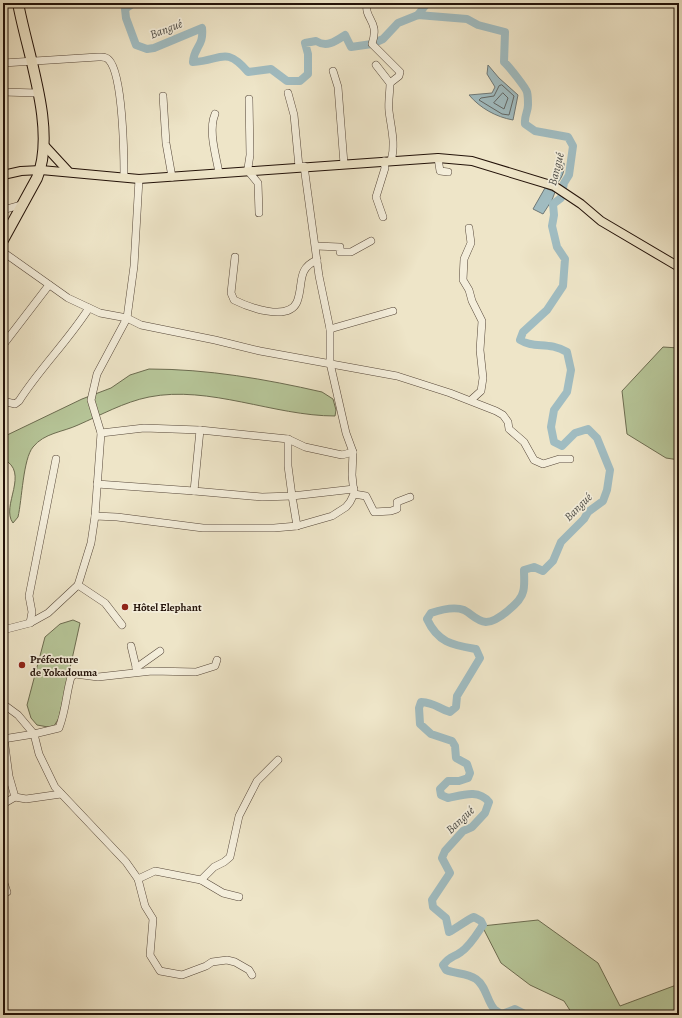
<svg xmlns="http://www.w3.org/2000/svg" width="682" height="1018" viewBox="0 0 682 1018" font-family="Alegreya,serif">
	<rect width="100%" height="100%" fill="#eee5c8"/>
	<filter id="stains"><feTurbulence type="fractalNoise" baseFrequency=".005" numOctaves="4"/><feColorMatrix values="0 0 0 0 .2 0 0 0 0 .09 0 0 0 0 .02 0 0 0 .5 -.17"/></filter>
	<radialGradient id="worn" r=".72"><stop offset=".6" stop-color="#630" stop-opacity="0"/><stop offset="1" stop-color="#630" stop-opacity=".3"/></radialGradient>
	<g fill="#b6c598" stroke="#6c6c50">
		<polygon points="663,347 679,348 679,460 666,458 627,434 622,391"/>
		<path d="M149 369C208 369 265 379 322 392L333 399 336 410 335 416C274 416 209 385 149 397 124 402 101 415 78 425 63 432 44 433 33 447 23 459 22 500 18 517L13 523C0 506 31 472 3 459V437L82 399 111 388 130 375Z"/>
		<polygon points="73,620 80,623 59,718 54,726 48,727 37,725 31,718 27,705 45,637 60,624"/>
		<polygon points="538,920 598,963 620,1006 679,984 679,1015 573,1015 564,1001 530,985 501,963 482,926"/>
	</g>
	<g fill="#a0bcc1" stroke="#6e7877">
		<path d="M488 65 499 78 518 95 513 120C496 117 480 108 469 95L492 93 495 87 487 74Z"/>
		<path d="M557 163H564C565 173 561 179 555 186L550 184Z"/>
		<polygon points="545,188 555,192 552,200 543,214 533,209"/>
	</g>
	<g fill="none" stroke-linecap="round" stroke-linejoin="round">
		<g stroke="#626765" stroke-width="1">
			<polygon points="502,85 514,96 509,115 502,114 479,100 481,98 494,96 499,86"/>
			<polygon points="503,93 508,98 504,109 494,103"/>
		</g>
		<g stroke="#a0bcc1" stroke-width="8">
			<path d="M134 3 125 9 126 18 136 45 147 49 154 48 202 28C204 47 194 46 193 62 221 61 225 45 248 72L271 69 287 81H300L308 74V54L305 43 316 41C327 48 336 41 345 35L351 47 372 44 383 39 398 23 418 15 467 19 478 25 505 32 504 62C508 65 526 88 527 92 528 96 528 101 528 105 528 112 524 116 525 124L535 131 568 137 573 146 569 175 564 183 561 198 553 204 554 215 552 226 557 247 565 259 563 286 547 310 523 332 520 340C534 349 549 341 567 352L571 370 567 392 554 410 551 427 554 442 562 446 575 433 588 429 597 438 610 470 607 490 603 501 588 512 584 519 561 542 553 561 543 571 534 567 524 570C524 577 525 586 523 592 521 602 497 622 486 622 476 621 472 614 464 610 454 606 440 610 431 613L427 619C438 643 453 645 476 649L480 658 457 696 456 707 450 712C437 708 436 703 421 702L419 708 420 724 431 734 452 741 455 746 456 758 467 764 470 773 468 778 459 781H448L440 789 441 795 448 798C463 795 478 789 489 802L485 813 472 827 463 831 445 851 442 858 450 873 432 900 433 907 446 918 449 932C455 929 470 918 474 917L481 921 483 925C477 934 470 946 461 952 453 958 451 955 443 965L446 970C456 974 467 973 476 979 486 986 487 1001 494 1009 496 1011 500 1013 502 1014L515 1009 527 1015"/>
			<polyline points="418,15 427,3"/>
		</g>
		<g stroke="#564739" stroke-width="8">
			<g id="minor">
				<path d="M367 3C364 20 380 20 372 44L400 72 399 76 390 83"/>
				<path d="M3 63 98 57C102 57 106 56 109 60 123 75 124 155 124 177"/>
				<path d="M376 65 390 83C390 92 388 102 389 111 391 128 396 144 391 161"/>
				<polyline points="333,71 338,87 344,164"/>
				<polyline points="3,92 37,93"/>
				<polyline points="288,93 294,115 299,167"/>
				<polyline points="163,96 166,143 172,177"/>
				<polyline points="249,99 250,155 248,168 249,172 258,183 259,213"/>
				<path d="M215 114C208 131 216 155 219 173"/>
				<polyline points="438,158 440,171 448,172"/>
				<polyline points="3,210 24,204"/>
				<polyline points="383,217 376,197 385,168 384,161"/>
				<polyline points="469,228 471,243 464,259 463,280 469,290 472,301 482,321 480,350 483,378 481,391 471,400"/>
				<polyline points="316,246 340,247 340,252 351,252 371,241"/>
				<polyline points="3,252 68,298 100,313 127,318 141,325 215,340 260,351 397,376 450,393 496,411 503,415 508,422 509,429 524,442 534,460 543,464 559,459 570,459"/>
				<path d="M235 257 231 293 234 300C248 307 288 322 297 302 304 284 296 269 317 260"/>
				<polyline points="330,329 393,311"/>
				<polyline points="3,345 49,285"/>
				<path d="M3 401 15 404 19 401C40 368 68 341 89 308"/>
				<polyline points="200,430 194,491 262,497 292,496 288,466 288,439"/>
				<polyline points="101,433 91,400 97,374 127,318 134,266 139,179"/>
				<polyline points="97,484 194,491"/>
				<polyline points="354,494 366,496 374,512 391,511 397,509 397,502 410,497"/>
				<polyline points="95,516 101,433 144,428 200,430 288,439 305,447 342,455 353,452"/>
				<polyline points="297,526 292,496 354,489"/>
				<polyline points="78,585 105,603 122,625"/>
				<polyline points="30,623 32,612 29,596 56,459"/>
				<polyline points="3,630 30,623 48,613 78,585 91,543 95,516 117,517 203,528 274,528 297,526 332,516 346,507 350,502 354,494 352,475 353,452 346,433 330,363 330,329 319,276 304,166"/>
				<polyline points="131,646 137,671"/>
				<path d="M217 660 215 666 196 672 152 671 98 677 75 674 71 677C66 694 66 710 59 728L34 734 39 754 55 787 126 862 138 879 145 906 153 919 150 955 160 971 182 975 206 966 212 962 227 960 235 962 249 970 252 975"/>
				<polyline points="136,668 160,651"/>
				<polyline points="3,704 18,715 34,734"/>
				<polyline points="3,731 9,776 15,797 26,799 61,794"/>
				<polyline points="3,739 34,734"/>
				<polyline points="3,804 15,797"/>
				<polyline points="138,879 155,871 201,880 214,867 224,862 230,857 239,816 257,781 278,760"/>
				<polyline points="3,880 7,892"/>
				<polyline points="201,880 223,893 239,897"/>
			</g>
		</g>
		<g stroke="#231209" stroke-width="10">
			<g id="major">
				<polyline points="44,145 68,171"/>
				<polyline points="3,175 21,171 41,170 139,179 438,158 472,161 554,186 581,204 601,221 679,267"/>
			</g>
		</g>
		<g stroke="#231209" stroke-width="12">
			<path id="highway" d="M3 240 37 178C57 130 27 53 18 3"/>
		</g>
		<use href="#minor" stroke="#f4eedb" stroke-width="7"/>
		<use href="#major" stroke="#eee5c8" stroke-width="8"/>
		<use href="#highway" stroke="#eee5c8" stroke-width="10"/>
	</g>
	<g fill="#8f2418" stroke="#f4eedb" stroke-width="1.5">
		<circle cx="125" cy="607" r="4"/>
		<circle cx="22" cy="665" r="4"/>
	</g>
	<g text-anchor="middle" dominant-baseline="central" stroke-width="3.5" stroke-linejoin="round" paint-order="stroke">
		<g font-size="11" font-weight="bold" fill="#231209" stroke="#f4eedb" text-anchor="start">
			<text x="133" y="607">Hôtel Elephant</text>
			<text x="30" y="659">Préfecture<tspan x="30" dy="13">de Yokadouma</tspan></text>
		</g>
		<g font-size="12" font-style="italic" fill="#4f4e49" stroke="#f4eedb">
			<text transform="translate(166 29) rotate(-21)">Bangué</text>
			<text transform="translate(556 169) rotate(-76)">Bangué</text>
			<text transform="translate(578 507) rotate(-45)">Bangué</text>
			<text transform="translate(460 820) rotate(-43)">Bangué</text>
		</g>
	</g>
	<rect width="682" height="1018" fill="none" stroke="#eee5c8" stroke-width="16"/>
	<rect x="4" y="4" width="674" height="1010" fill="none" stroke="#231209" stroke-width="2"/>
	<rect x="8" y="8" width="666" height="1002" fill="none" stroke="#231209"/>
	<rect width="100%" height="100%" filter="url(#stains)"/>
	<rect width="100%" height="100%" fill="url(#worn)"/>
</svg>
